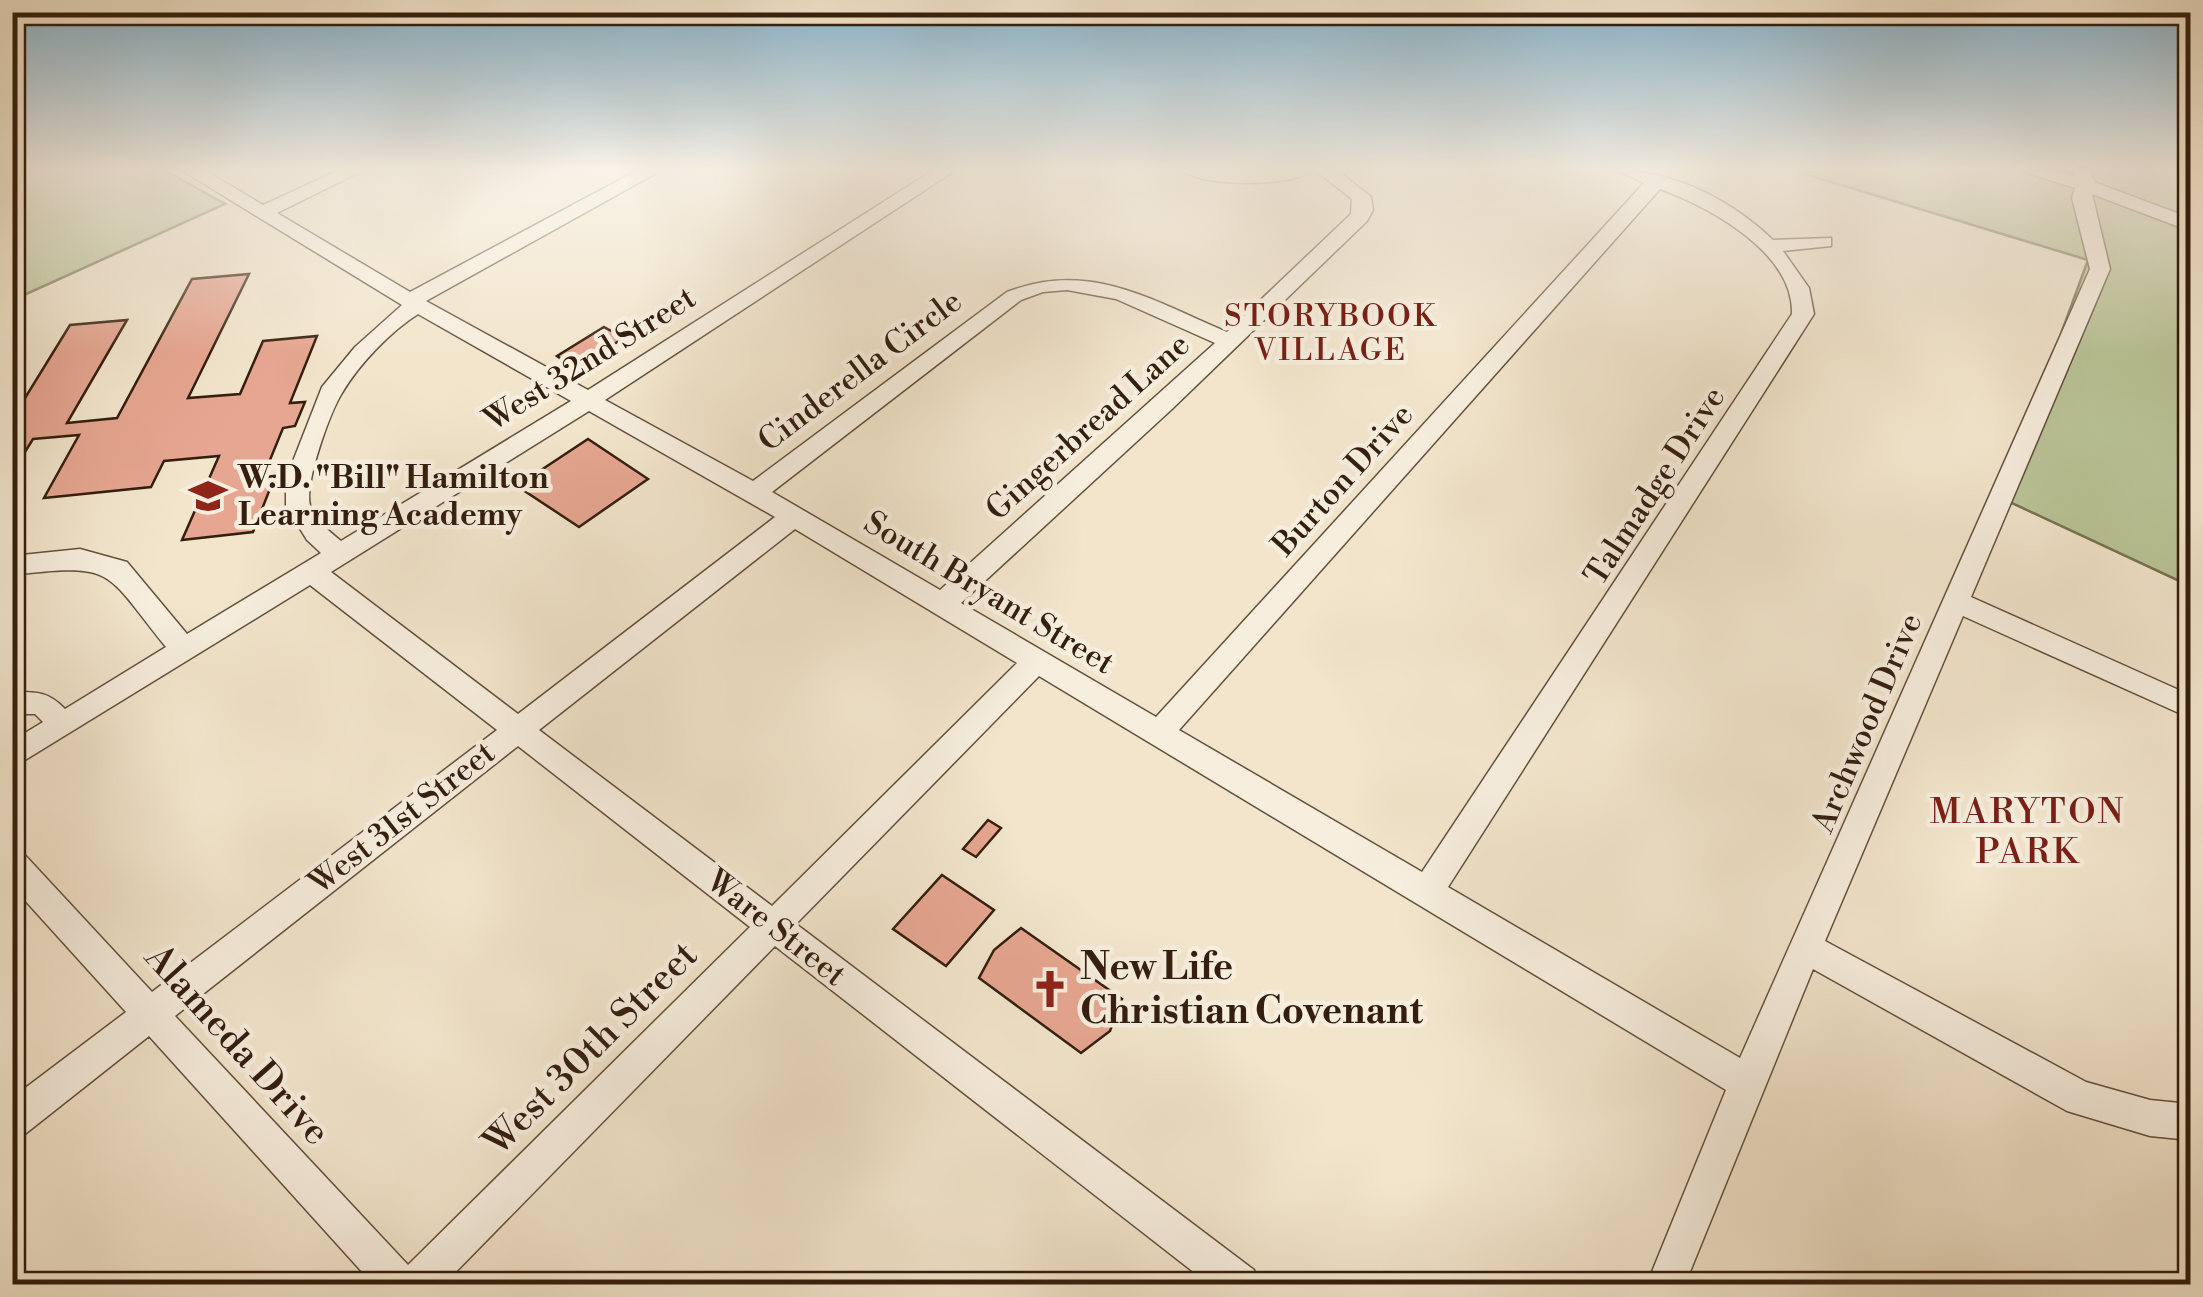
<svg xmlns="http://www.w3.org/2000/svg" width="2203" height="1297" viewBox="0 0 2203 1297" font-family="'Libre Bodoni',serif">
	<rect width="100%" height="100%" fill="#f2e5cc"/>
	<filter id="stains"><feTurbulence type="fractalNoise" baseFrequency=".002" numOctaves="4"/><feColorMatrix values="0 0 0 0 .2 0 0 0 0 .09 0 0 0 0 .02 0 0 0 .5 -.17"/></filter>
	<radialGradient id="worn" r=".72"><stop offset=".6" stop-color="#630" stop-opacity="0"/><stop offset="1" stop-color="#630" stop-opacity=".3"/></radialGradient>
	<g fill="#bac598" stroke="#777252" stroke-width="2.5">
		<polygon points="13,171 166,171 225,204 13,300"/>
		<polygon points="1795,171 2190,171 2190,586 2001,498 2088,260"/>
	</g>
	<g fill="#e6a691" stroke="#341e0d" stroke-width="2.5">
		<polygon points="249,274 188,398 240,394 263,341 317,336 290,403 305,402 295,426 283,428 263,477 275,476 253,532 182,540 219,456 164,461 151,487 44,498 79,435 33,439 12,473 12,419 70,325 127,320 67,423 117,418 192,279"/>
		<polygon points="604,327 624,338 599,353 607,357 582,373 557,356"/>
		<polygon points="588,439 648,479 579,527 517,486"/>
		<polygon points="988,820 1001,828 976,857 963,849"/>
		<polygon points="942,875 994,910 946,966 893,929"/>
		<polygon points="1021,928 1122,999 1110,1031 1081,1053 979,978 994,950"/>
	</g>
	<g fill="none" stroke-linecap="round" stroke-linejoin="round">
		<g stroke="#64503d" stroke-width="3">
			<g id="minor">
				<path d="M183 171H206L263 205 337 171H362L277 213 410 292 636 171H660L426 301 588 390 932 171H954L605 400 753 481 1007 292C1090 260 1151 300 1227 332L1351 214 1352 199 1316 171H1338L1371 197 1373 210 1367 221 1172 409 961 603 1156 717 1644 183 1619 171C1676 171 1732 201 1773 240L1831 238V246L1783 251 1809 288 1814 314 1448 887 1740 1058 2090 269 2072 198 2075 188 2021 171H2053L2074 176 2073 171H2091L2094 182 2190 218V231L2092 194 2110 269 1971 597 2190 695V718L1963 616 1825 941 2086 1082 2150 1100 2190 1104V1140L2150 1136 2067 1111 1813 969 1685 1284H1647L1726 1090 1039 676 796 924 1254 1270 1259 1284H1209L775 946 444 1284H373L149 1036 25 1134 12 1139V1098L126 1012 12 886V849L23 853 152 992 497 730 310 585 12 768V741L43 722 35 714H12V692C36 692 48 691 65 709L166 647C103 569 116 563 12 575V556L80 549 127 562 187 634 321 553 307 540 286 506V479L322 387 355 347 402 305ZM1660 189C1709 207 1794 252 1792 314L1422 872 1179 730ZM1067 290 1116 299 1215 343 940 590 772 492 1021 300 1043 292ZM418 314 571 401 341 541C330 532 315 520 310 505 304 484 330 412 342 393 359 364 390 332 418 314ZM589 411 775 517 518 714 331 572ZM795 529 1017 663 772 906 539 730ZM518 746 750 927 408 1265 175 1016Z"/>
				<path d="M1184 171H1312C1291 187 1204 187 1184 171Z"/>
			</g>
		</g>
		<use href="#minor" fill="#f7eede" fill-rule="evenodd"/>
	</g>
	<linearGradient id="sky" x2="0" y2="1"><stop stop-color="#89b8d3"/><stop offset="0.48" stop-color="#f9f3e8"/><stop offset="1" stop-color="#f9f3e8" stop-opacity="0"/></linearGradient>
	<rect width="2203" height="353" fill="url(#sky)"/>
	<defs>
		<g id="school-bare" transform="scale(3)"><path d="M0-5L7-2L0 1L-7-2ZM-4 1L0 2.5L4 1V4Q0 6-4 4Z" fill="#8f2418" stroke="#f7eede" stroke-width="2.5" paint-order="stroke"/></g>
		<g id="church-bare" transform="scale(3)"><path d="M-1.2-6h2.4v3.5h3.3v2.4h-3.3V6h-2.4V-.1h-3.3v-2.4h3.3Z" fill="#8f2418" stroke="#f7eede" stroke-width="2.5" paint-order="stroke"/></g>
	</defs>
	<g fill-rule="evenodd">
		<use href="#school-bare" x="208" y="496"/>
		<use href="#church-bare" x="1050" y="989"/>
	</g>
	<g text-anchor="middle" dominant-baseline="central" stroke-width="9" stroke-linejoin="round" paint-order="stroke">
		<g font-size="30" letter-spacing="2.5" fill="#7a1f14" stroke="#f7eede">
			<text x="1331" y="317">STORYBOOK<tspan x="1331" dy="34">VILLAGE</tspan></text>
		</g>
		<g font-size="32" fill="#341e0d" stroke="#f7eede">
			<text transform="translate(590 359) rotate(-32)">West 32nd Street</text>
			<text transform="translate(860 371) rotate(-37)">Cinderella Circle</text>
			<text transform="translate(1088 427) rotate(-42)">Gingerbread Lane</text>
			<text transform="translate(1343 480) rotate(-48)">Burton Drive</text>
			<text transform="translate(1655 486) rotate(-57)">Talmadge Drive</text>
			<text transform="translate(989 593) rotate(31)">South Bryant Street</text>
			<text transform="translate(1867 723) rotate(-67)">Archwood Drive</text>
			<text transform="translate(402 818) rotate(-38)">West 31st Street</text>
			<text transform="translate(776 928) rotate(38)">Ware Street</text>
		</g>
		<g font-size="32" font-weight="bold" fill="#341e0d" stroke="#f7eede" text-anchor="start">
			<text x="238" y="478">W.D. "Bill" Hamilton<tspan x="238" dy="37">Learning Academy</tspan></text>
		</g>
		<g font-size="35" letter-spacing="2.5" fill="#7a1f14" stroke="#f7eede">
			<text x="2028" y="812">MARYTON<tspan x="2028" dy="40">PARK</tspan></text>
		</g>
		<g font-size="38" font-weight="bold" fill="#341e0d" stroke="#f7eede" text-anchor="start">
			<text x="1080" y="967">New Life<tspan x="1080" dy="44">Christian Covenant</tspan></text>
		</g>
		<g font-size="38" fill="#341e0d" stroke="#f7eede">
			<text transform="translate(237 1045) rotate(48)">Alameda Drive</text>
			<text transform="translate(591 1049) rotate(-45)">West 30th Street</text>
		</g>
	</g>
	<rect width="2203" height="1297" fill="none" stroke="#f2e5cc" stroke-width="50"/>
	<rect x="15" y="15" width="2173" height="1267" fill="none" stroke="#341e0d" stroke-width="5"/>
	<rect x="25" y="25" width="2153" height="1247" fill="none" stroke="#341e0d" stroke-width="2.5"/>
	<rect width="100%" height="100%" filter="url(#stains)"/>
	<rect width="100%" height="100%" fill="url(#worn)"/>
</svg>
